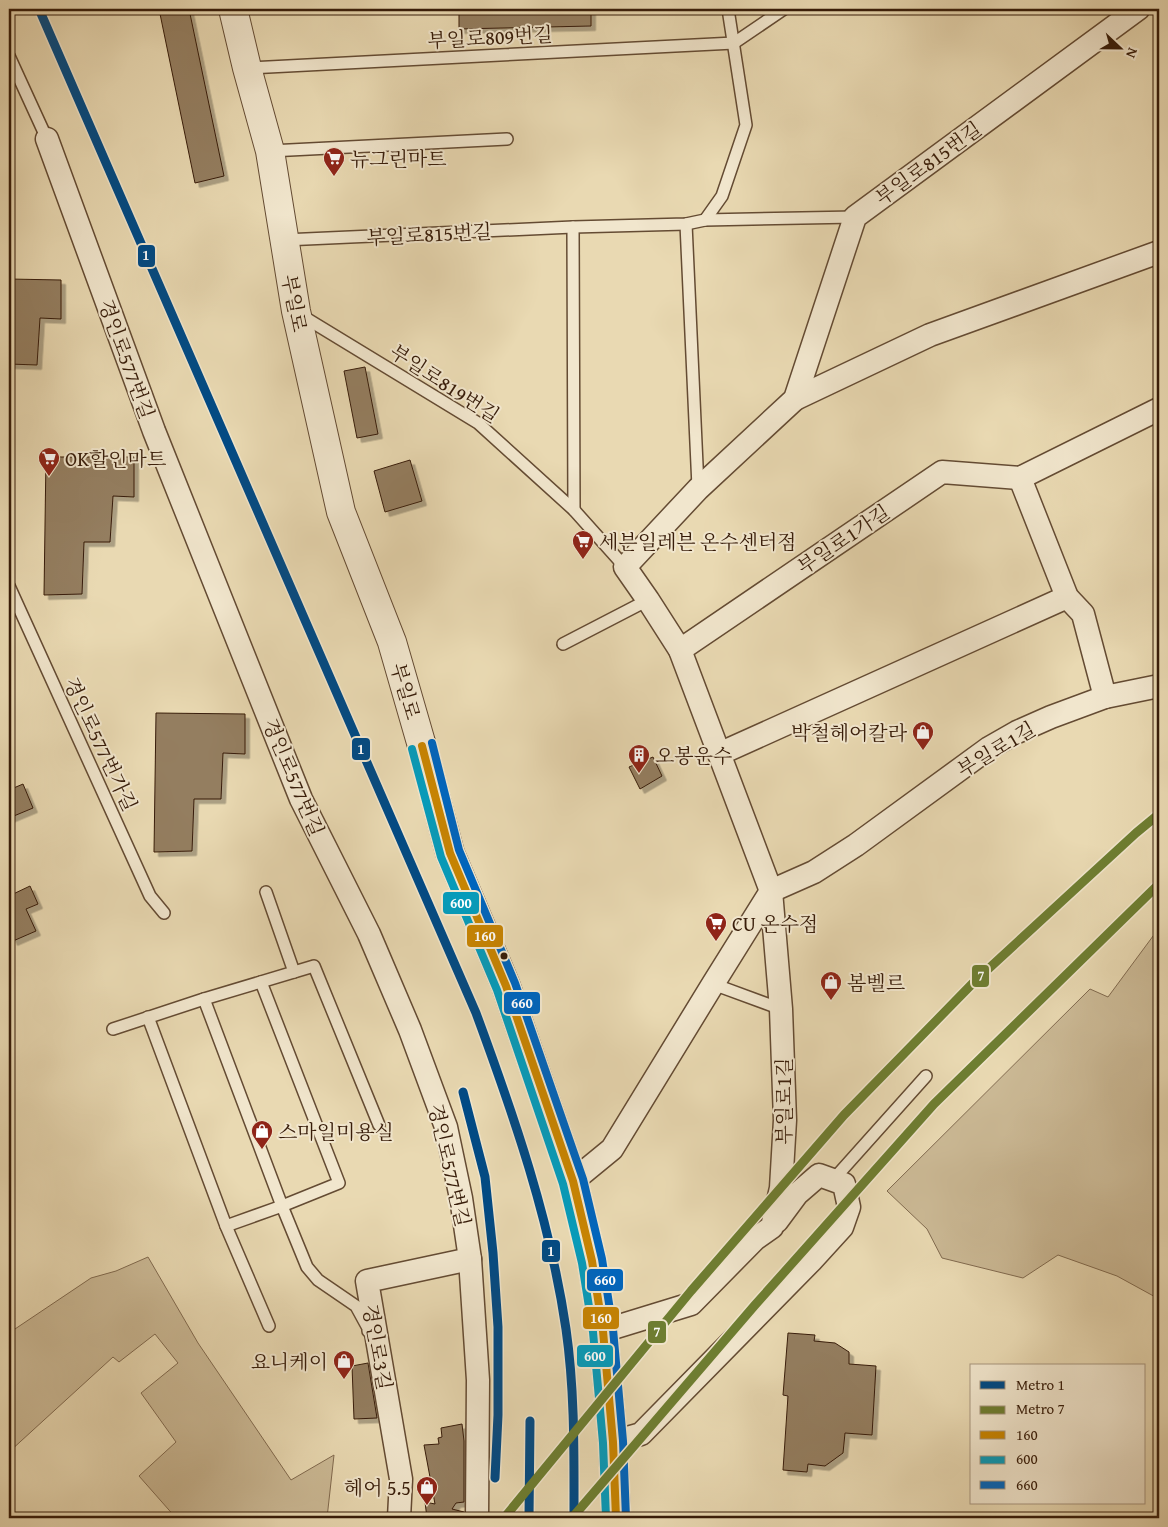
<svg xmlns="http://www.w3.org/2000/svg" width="1168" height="1527" viewBox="0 0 1168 1527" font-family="'Gentium Book Plus','Noto Serif KR',serif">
	<defs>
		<filter id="shadow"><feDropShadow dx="4.5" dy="4.5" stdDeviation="0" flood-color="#0004"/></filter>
	</defs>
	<rect width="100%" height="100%" fill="#e9d9b2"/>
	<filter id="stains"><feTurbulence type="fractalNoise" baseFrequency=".004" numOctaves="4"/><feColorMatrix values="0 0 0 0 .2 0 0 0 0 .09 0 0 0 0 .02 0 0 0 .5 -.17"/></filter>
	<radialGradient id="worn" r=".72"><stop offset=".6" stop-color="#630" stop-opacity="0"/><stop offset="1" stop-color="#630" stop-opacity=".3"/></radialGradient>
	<g fill="#cbb995" stroke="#816a4f">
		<polygon points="1159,928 1159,1299 1117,1276 1058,1255 1023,1278 942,1258 927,1229 887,1191 1090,989 1108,997"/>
		<polygon points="148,1257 198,1343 291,1480 334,1455 327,1518 176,1518 139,1476 176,1442 141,1393 178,1363 155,1334 119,1362 113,1357 9,1452 9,1333 91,1278 116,1271"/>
	</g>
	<g fill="#947e61" stroke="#371c09" filter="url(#shadow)">
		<polygon points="159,9 189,9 224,176 195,183"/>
		<polygon points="459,9 591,9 591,26 459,29"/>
		<polygon points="9,279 61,280 61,319 40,318 37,365 9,364"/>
		<polygon points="365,367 378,434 357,438 344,371"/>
		<polygon points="46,457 134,457 134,497 113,496 110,542 84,542 82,594 44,595"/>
		<polygon points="410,460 422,501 385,512 374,471"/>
		<polygon points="156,713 245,714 245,754 223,753 221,799 194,799 192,851 154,852"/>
		<polygon points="653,757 662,776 640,789 629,767"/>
		<polygon points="23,784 33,808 9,818 9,790"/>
		<polygon points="30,886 38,904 26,909 36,931 13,941 9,931 9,896"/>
		<polygon points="788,1333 815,1335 814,1341 835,1343 849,1352 849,1364 876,1366 872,1435 845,1433 843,1453 825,1466 808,1464 807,1472 783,1470 788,1396 783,1395"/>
		<polygon points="368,1363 377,1418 354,1419 352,1366"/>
		<polygon points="462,1424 464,1441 464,1502 456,1503 452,1509 464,1512 464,1518 427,1518 425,1502 435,1504 424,1445 439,1444 438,1438 442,1437 441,1428"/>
	</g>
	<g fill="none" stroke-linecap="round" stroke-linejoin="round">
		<g stroke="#644b33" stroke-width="14">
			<g id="service">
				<polyline points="9,56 47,139"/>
				<polyline points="247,68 734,43 784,9"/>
				<polyline points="270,151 507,139"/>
				<polyline points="705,220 722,196 746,125 728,9"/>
				<polyline points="686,224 698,487"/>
				<polyline points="573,227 574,510"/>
				<polyline points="284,240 573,227 686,224 705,220 855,217"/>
				<polyline points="299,314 478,423 574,510 625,567"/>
				<polyline points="9,586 150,896 164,913"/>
				<polyline points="563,644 648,600"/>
				<polyline points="266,892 294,972"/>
				<polyline points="713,984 781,1009"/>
				<polyline points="204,999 282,1206 307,1267 318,1280 356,1306 368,1328 368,1331"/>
				<polyline points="148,1017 226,1226 269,1326"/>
				<polyline points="113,1029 204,999 314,966 379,1125"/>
				<polyline points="833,1180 926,1076"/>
				<polyline points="226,1226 282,1206 339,1183 261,982"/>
			</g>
		</g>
		<g stroke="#644b33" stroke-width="25">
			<g id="minor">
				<polyline points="47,139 154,431 301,799 369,934 410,1030 446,1127 461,1198 470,1259 478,1380 477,1518"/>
				<polyline points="795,399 930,335 1159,252"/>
				<polyline points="1020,478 1067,597 1083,614 1105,697"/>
				<polyline points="680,650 942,472 1020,478 1159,409"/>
				<polyline points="719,754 1067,597"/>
				<polyline points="573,1181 612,1149 713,984 771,891 814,872 856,845 989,748 1017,732 1051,717 1105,697 1159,686"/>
				<polyline points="603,1331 691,1304 755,1239 772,1227 781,1188 785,1120 781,1009 771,891 680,650 648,600 625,567 698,489 795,399 855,217 1138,9"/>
				<polyline points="613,1442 641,1434 811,1261 842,1227 849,1207 844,1184 819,1175 797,1194 777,1221"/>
				<polyline points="399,1518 401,1479 367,1281 470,1259"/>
			</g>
		</g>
		<g stroke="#644b33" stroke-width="30">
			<polyline id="tertiary" points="233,9 247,68 270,151 296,311 341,512 392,642 422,746"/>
		</g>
		<g stroke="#371c09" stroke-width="30">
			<polyline id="secondary" points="422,746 450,853 506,986 573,1181 592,1261 603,1331 613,1442 616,1518"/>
		</g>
		<use href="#service" stroke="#f1e6cd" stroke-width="11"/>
		<use href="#minor" stroke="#f1e6cd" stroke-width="22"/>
		<use href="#tertiary" stroke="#f1e6cd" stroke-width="28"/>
		<use href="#secondary" stroke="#f1e6cd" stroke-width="28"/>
		<g stroke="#f1e6cd" stroke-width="11">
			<polyline id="bus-1" points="422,746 450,853 506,986 573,1181 592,1261 603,1331 613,1442 616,1518"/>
		</g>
		<g stroke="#f1e6cd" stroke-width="11">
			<polyline id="bus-2" points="412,749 441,857 497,990 563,1184 582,1263 593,1332 603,1443 606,1518"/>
		</g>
		<g stroke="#f1e6cd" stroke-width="11">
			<polyline id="bus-3" points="432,743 459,850 515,983 583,1179 602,1259 613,1329 623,1441 626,1518"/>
		</g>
		<use href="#bus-1" stroke="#c78402" stroke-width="8"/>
		<use href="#bus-2" stroke="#069bba" stroke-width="8"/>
		<use href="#bus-3" stroke="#0065bd" stroke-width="8"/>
		<g stroke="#f1e6cd" stroke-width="12">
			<g id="metro-1">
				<path d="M39 9 476 1013C514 1116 550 1220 566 1329 575 1392 574 1455 574 1518"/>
				<polyline points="463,1092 485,1177 493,1253 498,1327 498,1415 495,1478"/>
				<polyline points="529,1518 530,1421"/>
			</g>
		</g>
		<g stroke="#f1e6cd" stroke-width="12">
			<g id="metro-2">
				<polyline points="504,1518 691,1291 844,1115 973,983 1136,833 1159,814"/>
				<polyline points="572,1518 755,1305 934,1104 1159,884"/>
			</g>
		</g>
		<use href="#metro-1" stroke="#004a85" stroke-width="9"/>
		<use href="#metro-2" stroke="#6e7e31" stroke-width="9"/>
	</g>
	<defs>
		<g id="supermarket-pin" transform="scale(1.125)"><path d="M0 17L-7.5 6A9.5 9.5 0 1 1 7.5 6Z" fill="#8f2418" stroke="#f1e6cd"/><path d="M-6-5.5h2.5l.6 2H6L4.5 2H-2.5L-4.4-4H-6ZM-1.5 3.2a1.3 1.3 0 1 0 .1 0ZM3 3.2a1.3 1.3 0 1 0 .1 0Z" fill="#fff"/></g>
		<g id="shop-pin" transform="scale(1.125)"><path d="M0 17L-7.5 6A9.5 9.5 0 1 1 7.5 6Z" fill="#8f2418" stroke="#f1e6cd"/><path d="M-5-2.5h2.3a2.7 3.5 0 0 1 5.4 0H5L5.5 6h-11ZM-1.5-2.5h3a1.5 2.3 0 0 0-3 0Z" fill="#fff"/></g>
		<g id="building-pin" transform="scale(1.125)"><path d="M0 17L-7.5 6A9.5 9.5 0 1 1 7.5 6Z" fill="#8f2418" stroke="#f1e6cd"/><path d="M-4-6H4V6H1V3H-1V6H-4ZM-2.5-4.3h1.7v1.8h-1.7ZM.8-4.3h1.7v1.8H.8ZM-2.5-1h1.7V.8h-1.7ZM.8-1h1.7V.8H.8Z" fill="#fff"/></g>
	</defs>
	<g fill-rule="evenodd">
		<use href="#supermarket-pin" x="334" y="158"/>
		<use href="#supermarket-pin" x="49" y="458"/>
		<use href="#supermarket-pin" x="583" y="541"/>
		<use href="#shop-pin" x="923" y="732"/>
		<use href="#building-pin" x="639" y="755"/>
		<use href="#supermarket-pin" x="716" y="923"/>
		<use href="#shop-pin" x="831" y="982"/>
		<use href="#shop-pin" x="262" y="1131"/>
		<use href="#shop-pin" x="344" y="1361"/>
		<use href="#shop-pin" x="427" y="1487"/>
	</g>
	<circle fill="#371c09" stroke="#f1e6cd" stroke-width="2" cx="504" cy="956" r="4.5"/>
	<g text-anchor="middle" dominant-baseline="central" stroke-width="4" stroke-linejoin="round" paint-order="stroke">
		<g font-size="20" fill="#371c09" stroke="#f1e6cd">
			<text transform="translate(490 37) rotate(-3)">부일로809번길</text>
			<text transform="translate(928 163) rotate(-36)">부일로815번길</text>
			<text transform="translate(429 234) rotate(-3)">부일로815번길</text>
			<text transform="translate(295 303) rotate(79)">부일로</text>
			<text transform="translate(127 359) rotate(70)">경인로577번길</text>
			<text transform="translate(445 383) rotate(33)">부일로819번길</text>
			<text transform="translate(843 539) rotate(-34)">부일로1가길</text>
			<text transform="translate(406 691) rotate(74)">부일로</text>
			<text transform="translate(101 744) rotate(65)">경인로577번가길</text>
			<text transform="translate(996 749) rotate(-31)">부일로1길</text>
			<text transform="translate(294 777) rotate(67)">경인로577번길</text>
			<text transform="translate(783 1101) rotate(-90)">부일로1길</text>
			<text transform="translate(450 1165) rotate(77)">경인로577번길</text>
			<text transform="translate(378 1347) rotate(80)">경인로3길</text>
		</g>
		<g font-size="20" fill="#371c09" stroke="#f1e6cd" text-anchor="start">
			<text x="350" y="158">뉴그린마트</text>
			<text x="65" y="458">OK할인마트</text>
			<text x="599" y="541">세븐일레븐 온수센터점</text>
			<text x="907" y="732" text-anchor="end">박철헤어칼라</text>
			<text x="655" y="755">오봉운수</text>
			<text x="732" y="923">CU 온수점</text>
			<text x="847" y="982">봄벨르</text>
			<text x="278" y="1131">스마일미용실</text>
			<text x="328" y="1361" text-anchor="end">요니케이</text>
			<text x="411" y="1487" text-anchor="end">헤어 5.5</text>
		</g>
	</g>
	<g stroke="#f1e6cd" stroke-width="2">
		<rect x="137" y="244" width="19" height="24" rx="5" fill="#004a85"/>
		<rect x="351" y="737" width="20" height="24" rx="5" fill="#004a85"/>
		<rect x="442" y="891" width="38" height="24" rx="5" fill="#069bba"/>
		<rect x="466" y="924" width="38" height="24" rx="5" fill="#c78402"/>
		<rect x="971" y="964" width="19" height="24" rx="5" fill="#6e7e31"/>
		<rect x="503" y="991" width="38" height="24" rx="5" fill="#0065bd"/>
		<rect x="541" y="1239" width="20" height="24" rx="5" fill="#004a85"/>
		<rect x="586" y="1268" width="38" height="24" rx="5" fill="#0065bd"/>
		<rect x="582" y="1306" width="38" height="24" rx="5" fill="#c78402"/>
		<rect x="647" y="1320" width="20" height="24" rx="5" fill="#6e7e31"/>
		<rect x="576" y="1344" width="38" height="24" rx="5" fill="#069bba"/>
	</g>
	<g font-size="14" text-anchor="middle" font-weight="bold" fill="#fff">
		<text x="146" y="260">1</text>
		<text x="361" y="754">1</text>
		<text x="461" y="908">600</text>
		<text x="485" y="941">160</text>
		<text x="981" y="981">7</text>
		<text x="522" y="1008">660</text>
		<text x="551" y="1256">1</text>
		<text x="605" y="1285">660</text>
		<text x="601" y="1323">160</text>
		<text x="657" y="1337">7</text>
		<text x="595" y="1361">600</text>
	</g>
	<rect width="1168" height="1527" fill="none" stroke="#e9d9b2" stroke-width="30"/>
	<rect x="10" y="10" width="1148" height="1507" fill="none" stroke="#371c09" stroke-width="2.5"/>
	<rect x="15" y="15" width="1138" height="1497" fill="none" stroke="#371c09"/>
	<rect x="970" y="1364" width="175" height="140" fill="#f1e6cd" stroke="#a7957f"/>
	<rect x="980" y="1381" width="25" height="8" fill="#004a85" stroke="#a7957f"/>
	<text x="1016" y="1390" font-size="15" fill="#371c09">Metro 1</text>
	<rect x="980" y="1406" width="25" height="8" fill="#6e7e31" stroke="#a7957f"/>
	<text x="1016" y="1414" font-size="15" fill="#371c09">Metro 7</text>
	<rect x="980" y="1431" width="25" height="8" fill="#c78402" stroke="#a7957f"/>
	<text x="1016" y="1440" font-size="15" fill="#371c09">160</text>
	<rect x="980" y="1456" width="25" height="8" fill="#069bba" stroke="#a7957f"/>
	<text x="1016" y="1464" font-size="15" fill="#371c09">600</text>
	<rect x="980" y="1481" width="25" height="8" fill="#0065bd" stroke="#a7957f"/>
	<text x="1016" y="1490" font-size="15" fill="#371c09">660</text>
	<g transform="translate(1120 48) rotate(112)" stroke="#f1e6cd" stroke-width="4" paint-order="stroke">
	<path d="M0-4L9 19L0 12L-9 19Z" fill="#371c09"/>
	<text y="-8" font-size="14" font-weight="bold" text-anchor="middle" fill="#371c09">N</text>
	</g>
	<rect width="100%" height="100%" filter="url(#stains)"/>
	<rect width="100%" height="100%" fill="url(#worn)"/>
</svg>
